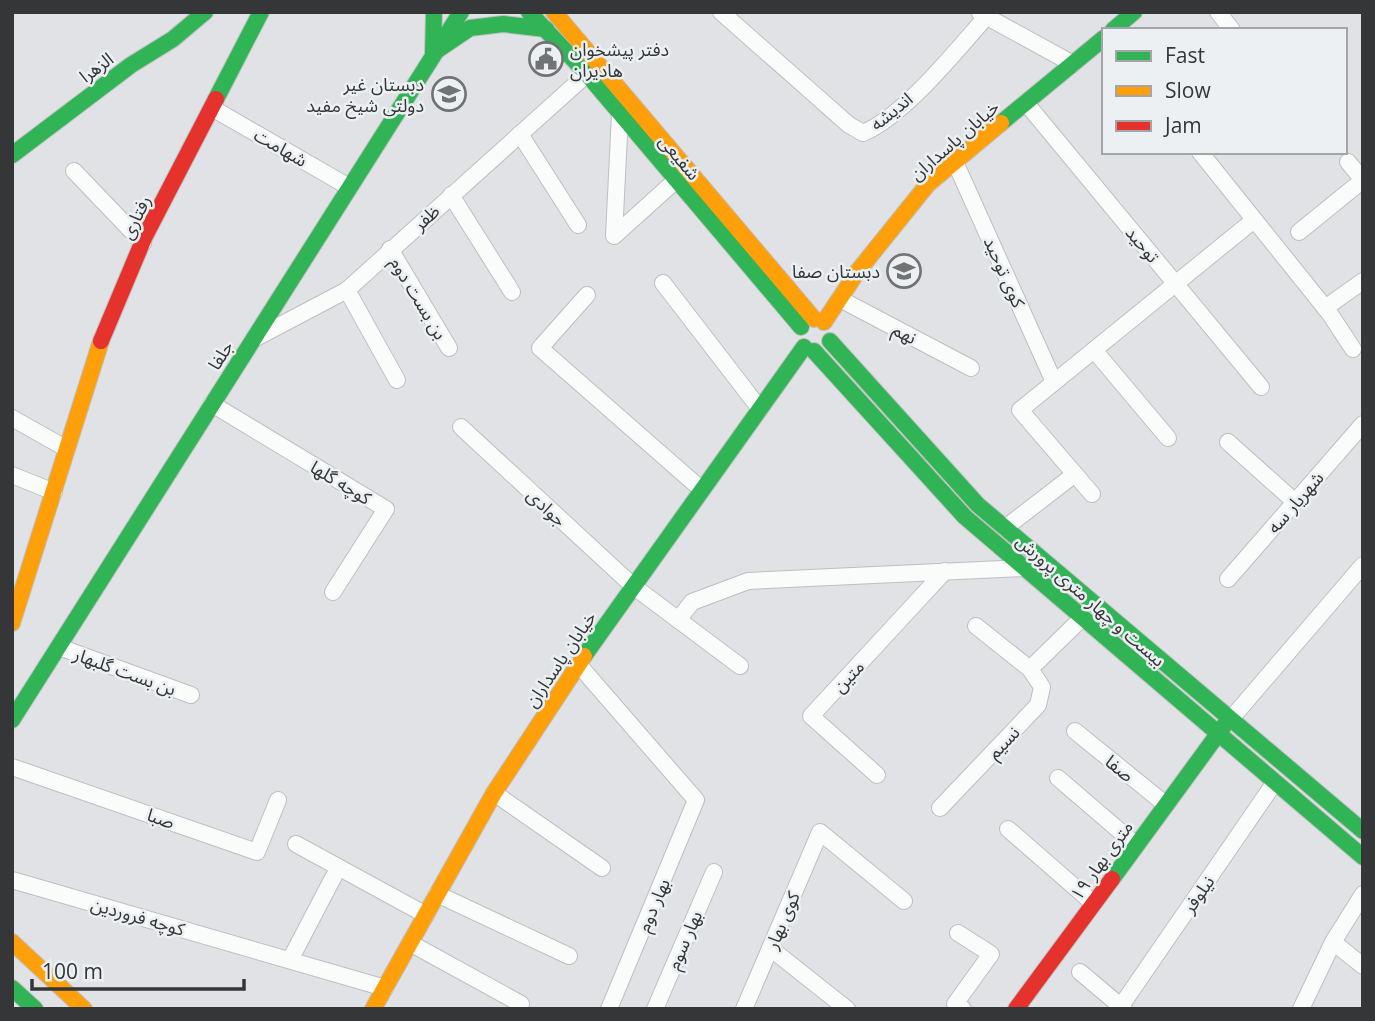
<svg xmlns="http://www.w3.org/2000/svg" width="1375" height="1021" viewBox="0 0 1375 1021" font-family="'Open Sans','Noto Sans Arabic',sans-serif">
	<rect width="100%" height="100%" fill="#e0e2e5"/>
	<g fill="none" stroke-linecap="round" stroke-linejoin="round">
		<g stroke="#bdbfc1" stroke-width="18">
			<g id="street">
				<path d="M721 12 849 125 863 133C904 116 956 51 986 17L987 12"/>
				<polyline points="1218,12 1232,30"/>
				<polyline points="980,13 1073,64"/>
				<polyline points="1026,103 1261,387"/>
				<polyline points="212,108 349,187"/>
				<polyline points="620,114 614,236 675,181"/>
				<polyline points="520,134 578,225"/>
				<polyline points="1200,152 1330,314 1353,349"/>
				<polyline points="955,162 1054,382"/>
				<polyline points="1348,162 1363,180"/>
				<polyline points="74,171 143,243"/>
				<polyline points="451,195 512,292"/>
				<polyline points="1299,232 1363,180"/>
				<polyline points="390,249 449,348"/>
				<polyline points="663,283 760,409"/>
				<polyline points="347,290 397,380"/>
				<polyline points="587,295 540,348 702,490"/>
				<polyline points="840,299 971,368"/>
				<polyline points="1325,308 1363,281"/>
				<polyline points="254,339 347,290 587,74"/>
				<polyline points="1094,350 1168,438"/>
				<polyline points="212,404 386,509 333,592"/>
				<polyline points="12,418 67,449"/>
				<polyline points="461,427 633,586 740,666"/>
				<polyline points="1228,442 1295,502"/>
				<polyline points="12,475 54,492"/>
				<polyline points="1092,494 1020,410 1254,220"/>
				<polyline points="1005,528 1075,474"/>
				<polyline points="1228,579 1363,424"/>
				<polyline points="678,620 692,602 748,581 1024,568"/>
				<polyline points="59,647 191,695"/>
				<polyline points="578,664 696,800 609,1009"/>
				<polyline points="1030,669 1082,618"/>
				<polyline points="1230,720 1363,565"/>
				<polyline points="1075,731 1165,804"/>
				<polyline points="12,767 257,852 278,800"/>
				<polyline points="877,775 811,716 945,571"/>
				<polyline points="1058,778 1136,845"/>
				<polyline points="494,793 602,868"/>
				<polyline points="940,808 1038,705 1042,687 1030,669 976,626"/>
				<polyline points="1008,829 1093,903"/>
				<polyline points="296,844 426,915"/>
				<polyline points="12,880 385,988"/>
				<polyline points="437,894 569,956"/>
				<polyline points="958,933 991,954 955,1004 963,1009"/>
				<polyline points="1333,942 1363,966"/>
				<polyline points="410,943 521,1004"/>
				<polyline points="770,948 847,1009"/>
				<polyline points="290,960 334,876"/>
				<polyline points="1080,972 1124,1009"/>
				<polyline points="1121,1006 1275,782"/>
				<polyline points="655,1009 714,872"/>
				<polyline points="744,1009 820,832 904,901"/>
				<polyline points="1301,1009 1333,942 1363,894"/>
			</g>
		</g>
		<g stroke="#bdbfc1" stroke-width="18">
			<g id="fast">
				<polyline points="434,12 433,53 470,28 503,24 546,29"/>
				<polyline points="529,12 587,74 801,327"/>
				<polyline points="1113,30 1134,12"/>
				<polyline points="216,99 261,12"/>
				<polyline points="1001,123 1104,38"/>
				<polyline points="12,155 131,65 173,39 205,12"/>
				<polyline points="830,341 978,505 1363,831"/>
				<polyline points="814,351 965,517 1363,857"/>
				<polyline points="584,656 804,347"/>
				<polyline points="12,720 461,12"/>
				<polyline points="1112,879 1226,723"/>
				<polyline points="12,988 35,1009"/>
			</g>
		</g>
		<g stroke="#bdbfc1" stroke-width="18">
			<g id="slow">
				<polyline points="554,12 814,319"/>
				<polyline points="824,322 858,271 928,184 1001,123"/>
				<polyline points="12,623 101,341"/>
				<polyline points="12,942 84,1009"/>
				<polyline points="373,1009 494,793 584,656"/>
			</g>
		</g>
		<g stroke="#bdbfc1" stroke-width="18">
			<g id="jam">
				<polyline points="101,341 145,236 216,99"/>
				<polyline points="1016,1009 1112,879"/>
			</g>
		</g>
		<use href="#street" stroke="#fafbfb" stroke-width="16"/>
		<use href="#fast" stroke="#30b455" stroke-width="16"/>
		<use href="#slow" stroke="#ff9f0a" stroke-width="16"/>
		<use href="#jam" stroke="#e5322d" stroke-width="16"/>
	</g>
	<defs>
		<g id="civic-ring" transform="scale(1.75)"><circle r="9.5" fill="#ecf0f3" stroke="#707274" stroke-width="1.5"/><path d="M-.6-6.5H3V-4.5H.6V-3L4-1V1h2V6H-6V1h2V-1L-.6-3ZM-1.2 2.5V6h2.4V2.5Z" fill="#707274"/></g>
		<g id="school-ring" transform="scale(1.75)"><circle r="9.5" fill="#ecf0f3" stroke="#707274" stroke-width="1.5"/><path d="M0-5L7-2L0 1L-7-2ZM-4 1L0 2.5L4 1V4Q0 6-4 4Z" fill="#707274"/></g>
	</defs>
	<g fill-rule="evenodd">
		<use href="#civic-ring" x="546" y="59"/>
		<use href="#school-ring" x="449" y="94"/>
		<use href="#school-ring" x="904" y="271"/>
	</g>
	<g text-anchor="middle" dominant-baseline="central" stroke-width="5" stroke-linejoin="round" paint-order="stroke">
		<g font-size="18" fill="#343637" stroke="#ecf0f3" text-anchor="end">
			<text x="570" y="49" text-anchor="start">دفتر پیشخوان<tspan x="570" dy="21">هادیران</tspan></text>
			<text x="424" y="84">دبستان غیر<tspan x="424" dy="21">دولتی شیخ مفید</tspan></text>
			<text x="880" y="271">دبستان صفا</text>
		</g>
		<g font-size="18" fill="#343637" stroke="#ecf0f3">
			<text transform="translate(96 67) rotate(-37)">الزهرا</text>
			<text transform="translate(891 111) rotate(-39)">اندیشه</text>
			<text transform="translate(954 140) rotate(-41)">خیابان پاسداران</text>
			<text transform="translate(281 147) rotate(30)">شهامت</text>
			<text transform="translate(680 157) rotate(50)">شفیعی</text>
			<text transform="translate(135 217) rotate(-64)">رفتاری</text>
			<text transform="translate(426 217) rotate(-42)">ظفر</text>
			<text transform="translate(1143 244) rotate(50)">توحید</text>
			<text transform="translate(1005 272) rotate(66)">کوی توحید</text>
			<text transform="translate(419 298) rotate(59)">بن بست دوم</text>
			<text transform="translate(905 333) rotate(28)">نهم</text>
			<text transform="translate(220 355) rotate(-58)">جلفا</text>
			<text transform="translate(341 482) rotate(31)">کوچه گلها</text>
			<text transform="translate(1295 502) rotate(-49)">شهریار سه</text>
			<text transform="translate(547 507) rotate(43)">جوادی</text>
			<text transform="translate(1091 600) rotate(41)">بیست و چهار متری پرورش</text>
			<text transform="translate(560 659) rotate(-56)">خیابان پاسداران</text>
			<text transform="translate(125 671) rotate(20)">بن بست گلبهار</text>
			<text transform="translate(848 676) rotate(-47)">متین</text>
			<text transform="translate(1003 742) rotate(-46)">نسیم</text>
			<text transform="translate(1120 768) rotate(39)">صفا</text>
			<text transform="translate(161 818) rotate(19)">صبا</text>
			<text transform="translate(1101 860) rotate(-54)">۱۹ متری بهار</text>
			<text transform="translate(1198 894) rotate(-55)">نیلوفر</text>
			<text transform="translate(653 905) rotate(-67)">بهار دوم</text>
			<text transform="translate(138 916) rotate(16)">کوچه فروردین</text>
			<text transform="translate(782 920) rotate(-67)">کوی بهار</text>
			<text transform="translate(684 940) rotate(-67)">بهار سوم</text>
		</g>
	</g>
	<rect width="1375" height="1021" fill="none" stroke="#343637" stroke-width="28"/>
	<rect x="1102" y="28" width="245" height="126" fill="#ecf0f3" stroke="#a2a6a8" stroke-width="2"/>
	<rect x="1116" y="51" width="35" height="10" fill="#30b455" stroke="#a2a6a8" stroke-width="2"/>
	<text x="1165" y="63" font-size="21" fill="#343637">Fast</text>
	<rect x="1116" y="86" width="35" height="10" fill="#ff9f0a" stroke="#a2a6a8" stroke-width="2"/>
	<text x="1165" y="98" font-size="21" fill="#343637">Slow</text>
	<rect x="1116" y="121" width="35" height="10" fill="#e5322d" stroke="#a2a6a8" stroke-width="2"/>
	<text x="1165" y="133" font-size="21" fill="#343637">Jam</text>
	<path d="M32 979v10h212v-10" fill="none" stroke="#343637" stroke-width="3.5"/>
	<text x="42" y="979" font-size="21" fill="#343637" stroke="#ecf0f3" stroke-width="5" paint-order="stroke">100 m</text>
</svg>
